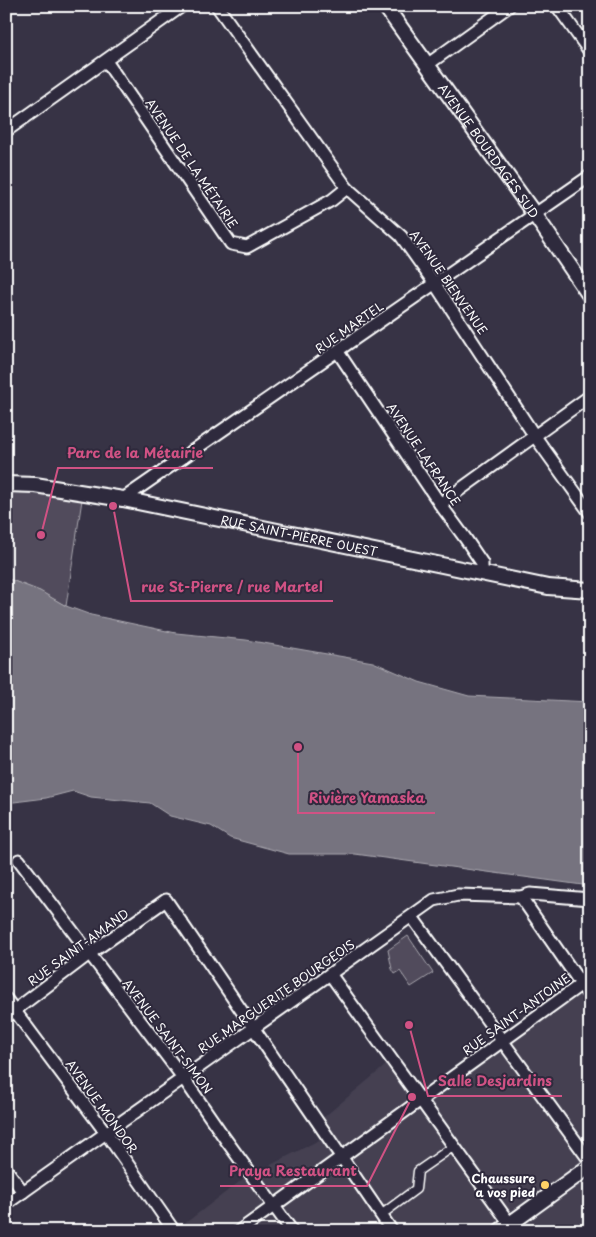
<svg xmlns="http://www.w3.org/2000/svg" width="596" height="1237" viewBox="0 0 596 1237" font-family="'Playpen Sans',sans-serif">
	<rect width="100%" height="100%" fill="#373345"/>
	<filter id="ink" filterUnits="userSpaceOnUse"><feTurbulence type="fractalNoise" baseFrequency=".02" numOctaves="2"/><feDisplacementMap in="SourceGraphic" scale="10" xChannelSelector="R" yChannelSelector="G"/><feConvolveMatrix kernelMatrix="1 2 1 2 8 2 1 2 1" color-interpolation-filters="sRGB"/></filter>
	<g filter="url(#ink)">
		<polygon fill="#444051" points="581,984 590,997 590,1224 580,1231 175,1231 243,1179 327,1136 318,1122 392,1060 420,1099"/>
		<g fill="#514c5c" stroke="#a8a6ae">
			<polygon points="6,486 83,493 66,606 39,591 6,578"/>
			<polygon points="408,936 433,973 411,987 400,971 395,974 392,969 388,950"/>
		</g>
		<polygon fill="#76737f" stroke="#adabb2" points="6,578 40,591 66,606 91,615 176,633 246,640 373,662 419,682 469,696 590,702 590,886 355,854 289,854 230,838 211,826 170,816 150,803 91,797 73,791 46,798 6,803"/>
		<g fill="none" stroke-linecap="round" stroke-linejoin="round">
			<g stroke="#fff" stroke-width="11">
				<polyline id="pedestrian" points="381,1215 416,1189 418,1171 454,1146"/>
			</g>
			<g stroke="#fff" stroke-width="15">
				<g id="minor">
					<polyline points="217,6 347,188 401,236 435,284 534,435 590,513"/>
					<polyline points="557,6 590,52"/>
					<polyline points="106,61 231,244 247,247 332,200 347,188"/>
					<polyline points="427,65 509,6"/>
					<polyline points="6,131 182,6"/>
					<polyline points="338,352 440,504 465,538 482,563 482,574"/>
					<polyline points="123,499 590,176"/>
					<polyline points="440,504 590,396"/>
					<polyline points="19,860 184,1079 226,1140 292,1231"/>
					<polyline points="521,897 590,997"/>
					<polyline points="412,917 590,1161"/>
					<polyline points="330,974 515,1231"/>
					<polyline points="6,999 106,1133 174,1231"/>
					<polyline points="6,1017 89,954 166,900 392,1231"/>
					<polyline points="6,1169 23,1192"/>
					<polyline points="6,1204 434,900 458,895 521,897 530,894 590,899"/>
					<polyline points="239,1231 590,978"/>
				</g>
			</g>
			<g stroke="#fff" stroke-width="18">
				<g id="tertiary">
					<path id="s1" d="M385 6 535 215 590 296"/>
					<path id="s2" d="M6 484 35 485 123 499 548 587 590 590"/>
					<polyline points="500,1231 590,1166"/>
				</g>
			</g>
			<use href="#pedestrian" stroke="#2f2a3d" stroke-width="8"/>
			<use href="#minor" stroke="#2f2a3d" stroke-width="11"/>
			<use href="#tertiary" stroke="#2f2a3d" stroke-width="14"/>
		</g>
	</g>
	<circle fill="#ffd166" stroke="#2f2a3d" stroke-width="2" cx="545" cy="1185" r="5"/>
	<g text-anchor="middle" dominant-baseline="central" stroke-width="4" stroke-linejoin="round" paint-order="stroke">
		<g font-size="12" fill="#fff" stroke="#2f2a3d">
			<text stroke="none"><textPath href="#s1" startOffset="178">AVENUE BOURDAGES SUD</textPath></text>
			<text transform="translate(192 163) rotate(56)">AVENUE DE LA MÉTAIRIE</text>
			<text transform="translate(449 282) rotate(55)">AVENUE BIENVENUE</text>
			<text transform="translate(349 327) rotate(-35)">RUE MARTEL</text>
			<text transform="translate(424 454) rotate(56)">AVENUE LAFRANCE</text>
			<text stroke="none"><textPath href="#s2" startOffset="298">RUE SAINT-PIERRE OUEST</textPath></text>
			<text transform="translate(78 947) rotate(-36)">RUE SAINT-AMAND</text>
			<text transform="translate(276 996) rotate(-35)">RUE MARGUERITE BOURGEOIS</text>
			<text transform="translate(516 1014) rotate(-36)">RUE SAINT-ANTOINE</text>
			<text transform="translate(168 1036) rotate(53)">AVENUE SAINT-SIMON</text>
			<text transform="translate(102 1106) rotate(54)">AVENUE MONDOR</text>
		</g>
		<g font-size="12" font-weight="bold" fill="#fff" stroke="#2f2a3d" text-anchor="end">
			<text x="535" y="1178">Chaussure<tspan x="535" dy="14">a vos pied</tspan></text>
		</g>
	</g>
	<path fill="none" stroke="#d15284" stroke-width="2" d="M41 535L58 468H213M113 506L131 601H333M298 747L298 813H435M409 1025L428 1096H562M412 1097L367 1186H220"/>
	<g fill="#d15284" stroke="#2f2a3d" stroke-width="2">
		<circle cx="41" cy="535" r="5"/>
		<circle cx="113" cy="506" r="5"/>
		<circle cx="298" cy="747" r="5"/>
		<circle cx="409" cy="1025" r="5"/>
		<circle cx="412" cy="1097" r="5"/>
	</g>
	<g font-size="14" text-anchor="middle" font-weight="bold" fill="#d15284" stroke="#2f2a3d" stroke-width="4" stroke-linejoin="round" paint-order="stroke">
		<text x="135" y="458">Parc de la Métairie</text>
		<text x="232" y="592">rue St-Pierre / rue Martel</text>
		<text x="367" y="803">Rivière Yamaska</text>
		<text x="495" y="1086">Salle Desjardins</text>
		<text x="293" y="1176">Praya Restaurant</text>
	</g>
	<rect width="596" height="1237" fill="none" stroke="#2f2a3d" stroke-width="25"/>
	<rect x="12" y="12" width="571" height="1212" fill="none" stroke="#fff" stroke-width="2" filter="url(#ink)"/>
</svg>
